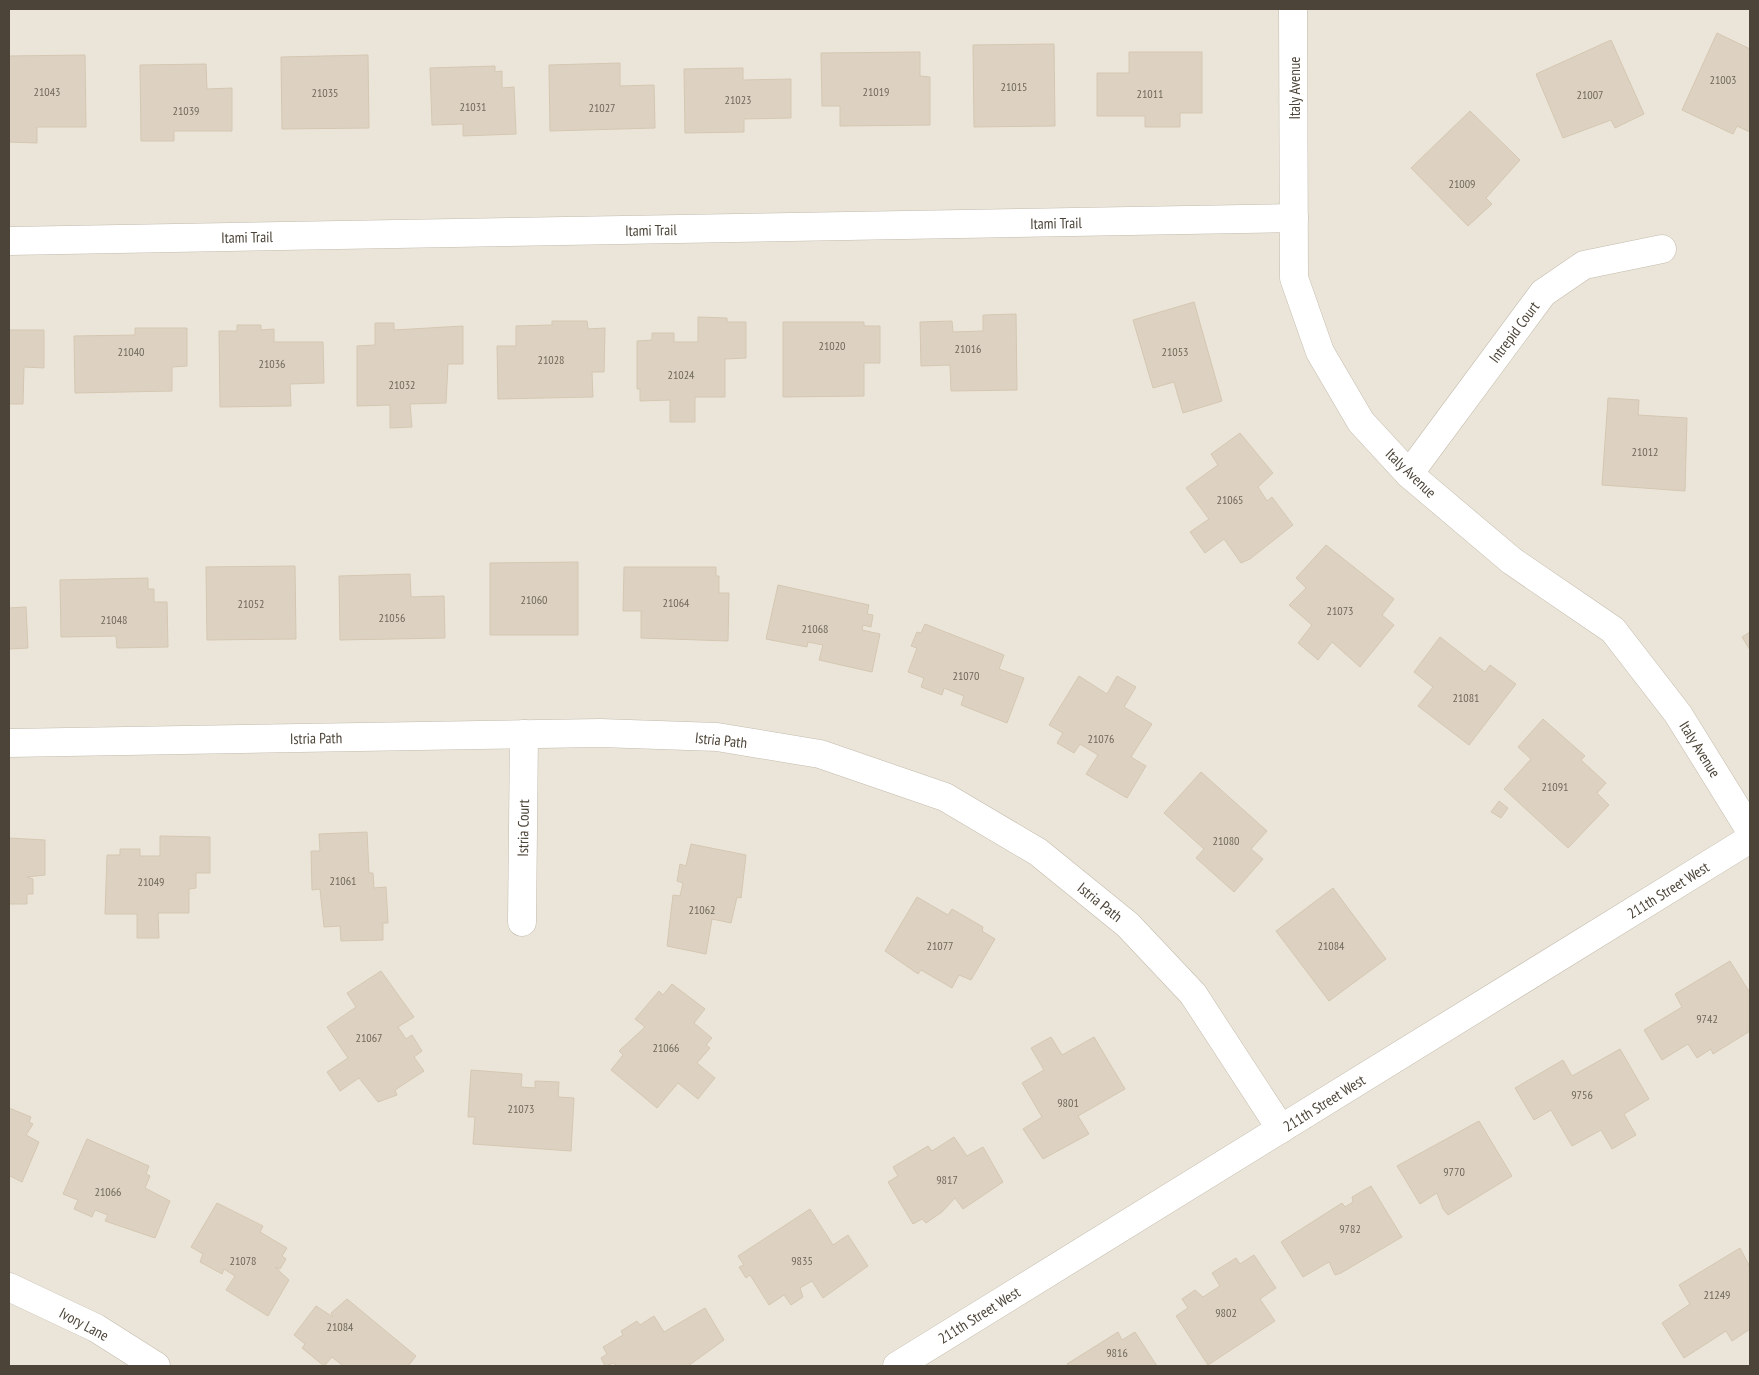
<svg xmlns="http://www.w3.org/2000/svg" width="1759" height="1375" viewBox="0 0 1759 1375" font-family="'PT Sans Narrow',sans-serif">
	<rect width="100%" height="100%" fill="#f7f3eb"/>
	<rect fill="#ebe5d9" x="9" y="9" width="1741" height="1357"/>
	<g fill="#ddd2c2" stroke="#d5c7b1">
		<polygon points="1717,33 1750,49 1750,132 1737,126 1733,134 1682,110"/>
		<polygon points="1611,40 1644,114 1615,128 1611,120 1563,138 1536,74"/>
		<polygon points="1054,44 1055,126 974,127 973,45"/>
		<polygon points="920,52 920,76 930,77 930,125 840,126 840,106 822,106 821,53"/>
		<polygon points="1129,52 1202,52 1202,113 1180,113 1180,127 1145,127 1145,116 1097,116 1097,73 1129,73"/>
		<polygon points="85,55 86,127 37,127 37,143 9,142 9,56"/>
		<polygon points="368,55 369,128 282,129 281,57"/>
		<polygon points="620,63 620,86 654,85 655,128 550,131 549,65"/>
		<polygon points="206,64 207,89 232,88 232,131 174,131 174,141 141,141 140,65"/>
		<polygon points="495,66 495,72 502,71 502,88 514,87 516,134 463,136 463,124 432,125 430,68"/>
		<polygon points="743,68 743,80 791,79 791,118 744,119 744,132 685,133 684,69"/>
		<polygon points="1470,111 1520,160 1486,198 1492,204 1468,226 1411,168"/>
		<polygon points="1194,302 1222,401 1183,413 1174,382 1153,388 1133,320"/>
		<polygon points="1016,314 1017,390 951,391 950,365 921,366 920,322 952,321 953,332 983,331 983,315"/>
		<polygon points="698,317 727,318 727,322 746,322 746,358 725,359 725,397 695,397 695,422 670,422 670,400 640,401 640,389 637,389 637,341 652,340 652,333 674,333 674,342 698,342"/>
		<polygon points="552,321 587,321 588,329 605,328 604,372 592,372 593,397 498,399 497,346 516,346 516,326 552,325"/>
		<polygon points="783,322 864,322 864,326 880,326 880,363 864,363 864,396 783,397"/>
		<polygon points="375,323 394,323 394,330 463,326 463,364 448,364 446,403 410,404 412,427 390,428 390,405 357,406 357,346 375,345"/>
		<polygon points="237,325 261,325 261,330 274,329 274,342 323,342 324,383 290,384 291,406 220,407 219,331 237,331"/>
		<polygon points="135,328 187,328 187,366 172,367 172,391 75,393 74,336 135,335"/>
		<polygon points="9,330 44,330 44,368 24,367 23,404 9,404"/>
		<polygon points="1608,398 1639,400 1638,415 1687,418 1685,491 1602,485"/>
		<polygon points="1240,433 1273,473 1258,487 1267,501 1272,497 1293,525 1250,559 1241,563 1224,539 1205,553 1190,532 1209,519 1186,488 1218,465 1211,454"/>
		<polygon points="1326,545 1394,599 1382,615 1394,625 1360,667 1332,642 1318,660 1298,643 1312,625 1289,605 1306,588 1296,578"/>
		<polygon points="578,562 578,635 490,635 490,563"/>
		<polygon points="295,566 296,639 207,640 206,567"/>
		<polygon points="624,567 716,567 716,576 719,576 719,593 729,593 728,641 641,638 641,611 623,611"/>
		<polygon points="410,574 411,597 444,596 445,638 340,640 339,576"/>
		<polygon points="148,578 148,589 154,589 154,602 167,602 168,647 117,648 116,636 61,637 60,580"/>
		<polygon points="778,585 869,605 867,614 873,615 871,627 863,625 862,630 880,634 872,672 819,660 823,645 808,642 807,647 766,639"/>
		<polygon points="26,607 28,648 9,649 9,608"/>
		<polygon points="925,624 1004,655 999,669 1024,678 1007,723 961,705 964,696 944,688 942,695 921,687 924,678 908,672 917,648 911,646 917,632 921,633"/>
		<polygon points="1750,632 1750,650 1742,637"/>
		<polygon points="1440,637 1485,672 1490,665 1516,684 1469,745 1418,706 1433,687 1414,672"/>
		<polygon points="1079,676 1107,694 1117,676 1136,687 1124,707 1152,724 1131,757 1146,766 1127,798 1086,774 1098,755 1080,744 1074,753 1057,743 1063,733 1049,725"/>
		<polygon points="1543,719 1585,756 1581,760 1606,783 1597,793 1609,805 1568,848 1504,789 1531,759 1518,747"/>
		<polygon points="1201,772 1267,831 1251,849 1263,859 1234,892 1196,858 1204,849 1164,813"/>
		<polygon points="1499,801 1508,808 1501,818 1491,812"/>
		<polygon points="367,832 369,873 373,873 374,888 386,887 388,923 383,923 383,940 341,941 340,926 324,927 320,889 312,890 311,851 320,851 319,834"/>
		<polygon points="160,836 210,837 210,873 196,873 196,888 189,889 189,913 158,913 159,938 137,938 137,914 105,914 107,855 120,855 120,849 140,849 140,856 160,856"/>
		<polygon points="9,838 45,840 45,875 27,877 33,879 33,894 27,894 27,904 9,904"/>
		<polygon points="691,844 746,855 741,898 737,897 731,923 712,919 706,954 667,946 673,895 680,896 683,883 677,881 680,864 686,866"/>
		<polygon points="1333,888 1386,959 1329,1001 1276,931"/>
		<polygon points="917,897 948,915 952,909 983,927 982,931 995,939 971,980 959,975 952,988 921,970 918,974 885,951"/>
		<polygon points="1730,961 1750,993 1750,1031 1713,1054 1711,1049 1697,1058 1688,1044 1662,1060 1644,1030 1682,1007 1675,994"/>
		<polygon points="381,971 414,1017 398,1027 406,1039 412,1035 422,1051 414,1057 424,1071 395,1090 397,1095 378,1102 359,1078 340,1091 327,1072 348,1058 327,1027 356,1007 347,993"/>
		<polygon points="672,984 705,1009 694,1023 712,1038 706,1045 710,1048 697,1063 715,1078 698,1099 678,1083 657,1108 611,1070 623,1055 619,1051 645,1027 635,1019 659,991 663,995"/>
		<polygon points="1051,1037 1062,1055 1094,1037 1125,1089 1078,1116 1089,1134 1043,1159 1023,1129 1042,1117 1022,1083 1044,1070 1031,1048"/>
		<polygon points="1620,1049 1649,1099 1624,1114 1636,1135 1612,1149 1601,1130 1572,1146 1551,1110 1534,1120 1515,1088 1563,1060 1572,1076"/>
		<polygon points="471,1070 522,1074 521,1087 535,1088 535,1081 559,1082 558,1097 574,1098 571,1151 473,1144 475,1117 468,1117"/>
		<polygon points="9,1108 31,1117 29,1122 33,1124 26,1135 39,1142 22,1182 10,1176 9,1178"/>
		<polygon points="1479,1121 1512,1176 1448,1215 1443,1209 1437,1193 1420,1204 1397,1166"/>
		<polygon points="954,1137 967,1156 983,1147 1003,1182 963,1209 955,1198 942,1212 926,1223 922,1219 913,1224 888,1182 898,1176 893,1167 928,1146 932,1151"/>
		<polygon points="87,1139 149,1166 146,1174 150,1176 145,1188 170,1201 155,1238 105,1221 108,1215 95,1210 92,1217 74,1209 78,1200 63,1194"/>
		<polygon points="1371,1186 1402,1237 1341,1273 1335,1275 1329,1262 1303,1277 1281,1242 1342,1203 1345,1207 1353,1202 1352,1197"/>
		<polygon points="217,1203 263,1226 260,1232 287,1248 282,1256 286,1259 280,1269 275,1267 289,1280 268,1316 226,1290 235,1276 224,1269 222,1274 200,1262 203,1254 191,1247"/>
		<polygon points="810,1209 833,1245 848,1235 868,1266 823,1298 812,1281 800,1288 803,1297 791,1305 784,1295 769,1305 750,1275 746,1278 739,1267 744,1265 738,1256"/>
		<polygon points="1740,1248 1750,1267 1750,1329 1732,1341 1726,1331 1684,1358 1662,1323 1690,1304 1679,1285"/>
		<polygon points="1254,1255 1276,1288 1260,1299 1275,1321 1208,1365 1176,1316 1188,1308 1182,1299 1195,1290 1203,1297 1220,1286 1212,1273 1236,1258 1240,1264"/>
		<polygon points="347,1299 416,1356 408,1366 343,1366 332,1357 324,1366 302,1348 305,1344 294,1335 316,1306 333,1317 331,1313"/>
		<polygon points="705,1308 724,1340 688,1366 616,1366 614,1363 605,1366 601,1358 607,1354 603,1347 623,1335 621,1331 637,1321 640,1325 654,1316 664,1332"/>
		<polygon points="1118,1332 1122,1340 1135,1332 1157,1366 1068,1366 1067,1364"/>
	</g>
	<g fill="none" stroke-linecap="round" stroke-linejoin="round">
		<g stroke="#c3bbac" stroke-width="29">
			<g id="minor">
				<polyline points="1293,9 1294,278 1320,352 1361,422 1409,474 1512,561 1613,630 1678,714 1750,830"/>
				<polyline points="9,241 1294,218"/>
				<polyline points="1409,474 1543,293 1584,265 1662,249"/>
				<polyline points="9,743 600,733 717,737 820,754 945,797 1038,852 1128,925 1193,994 1281,1129"/>
				<polyline points="522,922 524,734"/>
				<polyline points="9,1287 96,1328 156,1366"/>
				<polyline points="897,1366 1750,839"/>
			</g>
		</g>
		<use href="#minor" stroke="#fff" stroke-width="28"/>
	</g>
	<g text-anchor="middle" dominant-baseline="central" stroke-width="4.5" stroke-linejoin="round" paint-order="stroke">
		<g font-size="12" fill="#70685a">
			<text x="1723" y="79">21003</text>
			<text x="1014" y="86">21015</text>
			<text x="47" y="91">21043</text>
			<text x="876" y="91">21019</text>
			<text x="325" y="92">21035</text>
			<text x="1150" y="93">21011</text>
			<text x="1590" y="94">21007</text>
			<text x="738" y="99">21023</text>
			<text x="473" y="106">21031</text>
			<text x="602" y="107">21027</text>
			<text x="186" y="110">21039</text>
			<text x="1462" y="183">21009</text>
			<text x="832" y="345">21020</text>
			<text x="968" y="348">21016</text>
			<text x="131" y="351">21040</text>
			<text x="1175" y="351">21053</text>
			<text x="551" y="359">21028</text>
			<text x="272" y="363">21036</text>
			<text x="681" y="374">21024</text>
			<text x="402" y="384">21032</text>
			<text x="1645" y="451">21012</text>
			<text x="1230" y="499">21065</text>
			<text x="534" y="599">21060</text>
			<text x="676" y="602">21064</text>
			<text x="251" y="603">21052</text>
			<text x="1340" y="610">21073</text>
			<text x="392" y="617">21056</text>
			<text x="114" y="619">21048</text>
			<text x="815" y="628">21068</text>
			<text x="966" y="675">21070</text>
			<text x="1466" y="697">21081</text>
			<text x="1101" y="738">21076</text>
			<text x="1555" y="786">21091</text>
			<text x="1226" y="840">21080</text>
			<text x="343" y="880">21061</text>
			<text x="151" y="881">21049</text>
			<text x="702" y="909">21062</text>
			<text x="940" y="945">21077</text>
			<text x="1331" y="945">21084</text>
			<text x="1707" y="1018">9742</text>
			<text x="369" y="1037">21067</text>
			<text x="666" y="1047">21066</text>
			<text x="1582" y="1094">9756</text>
			<text x="1068" y="1102">9801</text>
			<text x="521" y="1108">21073</text>
			<text x="1454" y="1171">9770</text>
			<text x="947" y="1179">9817</text>
			<text x="108" y="1191">21066</text>
			<text x="1350" y="1228">9782</text>
			<text x="243" y="1260">21078</text>
			<text x="802" y="1260">9835</text>
			<text x="1717" y="1294">21249</text>
			<text x="1226" y="1312">9802</text>
			<text x="340" y="1326">21084</text>
			<text x="1117" y="1352">9816</text>
		</g>
		<g font-size="15" fill="#4c4438" stroke="#fff">
			<text transform="translate(1294 88) rotate(-90)">Italy Avenue</text>
			<text transform="translate(1056 223) rotate(-1)">Itami Trail</text>
			<text transform="translate(651 230) rotate(-1)">Itami Trail</text>
			<text transform="translate(247 237) rotate(-1)">Itami Trail</text>
			<text transform="translate(1514 332) rotate(-53)">Intrepid Court</text>
			<text transform="translate(1411 473) rotate(44)">Italy Avenue</text>
			<text transform="translate(316 738) rotate(-1)">Istria Path</text>
			<text transform="translate(721 740) rotate(6)">Istria Path</text>
			<text transform="translate(1700 749) rotate(58)">Italy Avenue</text>
			<text transform="translate(523 828) rotate(-89)">Istria Court</text>
			<text transform="translate(1668 890) rotate(-32)">211th Street West</text>
			<text transform="translate(1100 902) rotate(39)">Istria Path</text>
			<text transform="translate(1324 1103) rotate(-32)">211th Street West</text>
			<text transform="translate(979 1315) rotate(-32)">211th Street West</text>
			<text transform="translate(84 1324) rotate(28)">Ivory Lane</text>
		</g>
	</g>
	<rect width="1759" height="1375" fill="none" stroke="#4c4438" stroke-width="20"/>
</svg>
